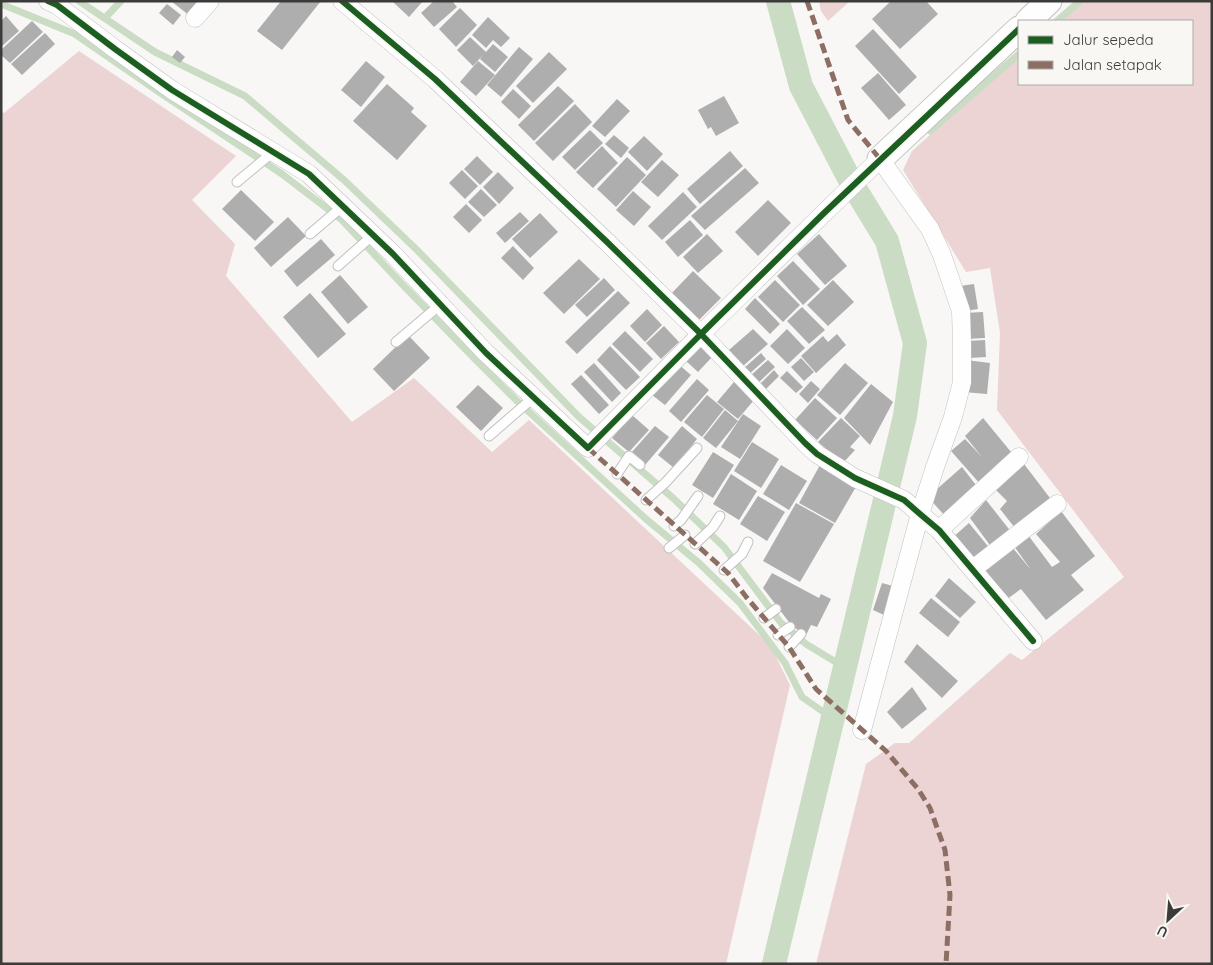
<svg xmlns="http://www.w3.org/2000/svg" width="1213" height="965" viewBox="0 0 1213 965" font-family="Quicksand,sans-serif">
	<rect width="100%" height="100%" fill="#f8f7f5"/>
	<g fill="#ebd4d3">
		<polygon points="819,1 850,1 828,21 821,11"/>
		<polygon points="1079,1 1212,1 1212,964 816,964 866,764 895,743 909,743 1010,653 1022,660 1124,577 997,410 1000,333 990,268 966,272 903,170 912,151 1019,55 1019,84 1192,84 1192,21 1057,21"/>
		<polygon points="79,51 236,156 192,200 235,244 226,276 352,422 414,378 492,452 529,420 770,645 790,685 726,964 1,964 1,111 4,113"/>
	</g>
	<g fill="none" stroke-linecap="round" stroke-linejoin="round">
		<g stroke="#cadcc3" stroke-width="7">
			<polyline points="79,1 155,52 245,96 344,180 417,250 579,417 673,498 724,547 781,623 806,644 844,667"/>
			<polyline points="1,4 75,34 162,94 282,174 342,220 402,284 473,357 517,401 646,519 699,563 740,603 785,663 802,697 832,718"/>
			<polyline points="105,18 121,1"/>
			<polyline points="1057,21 1080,1"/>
			<polyline points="930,131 1019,54"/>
		</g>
		<polyline stroke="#cadcc3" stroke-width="24" points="774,964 905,416 915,343 887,241 851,182 801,86 778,1"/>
	</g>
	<g fill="#afaeae">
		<polygon points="171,1 202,1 190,16"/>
		<polygon points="281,1 321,1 282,50 257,31"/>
		<polygon points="393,1 423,1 409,17 393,2"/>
		<polygon points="434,1 452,1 457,7 434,27 421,13"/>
		<polygon points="891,1 926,1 938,14 900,49 872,19"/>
		<polygon points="167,4 181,15 173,25 159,13"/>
		<polygon points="460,8 477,25 456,47 439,29"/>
		<polygon points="6,16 19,31 1,47 1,21"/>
		<polygon points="488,17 510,38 501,47 493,40 486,48 472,35"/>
		<polygon points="32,21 43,32 10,63 1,55 1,50"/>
		<polygon points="873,29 917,77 899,94 855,46"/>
		<polygon points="45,33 55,44 22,75 11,64"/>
		<polygon points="470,37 486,52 493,44 508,57 495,72 480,59 483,55 473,66 457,50"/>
		<polygon points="519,47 533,59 501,97 487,85"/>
		<polygon points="177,50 185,57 180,63 172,57"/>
		<polygon points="549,52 567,69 533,103 516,86"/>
		<polygon points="366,61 385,77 361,107 341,90"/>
		<polygon points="478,61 495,75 476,96 460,82"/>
		<polygon points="878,73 906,105 889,120 861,88"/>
		<polygon points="387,84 414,108 411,112 427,126 397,160 353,121"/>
		<polygon points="558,86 574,101 534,141 518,125"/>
		<polygon points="513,89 531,106 519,119 501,102"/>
		<polygon points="724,96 739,123 716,136 711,127 708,129 698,110"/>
		<polygon points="617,99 630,111 605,137 592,126"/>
		<polygon points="575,104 592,122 553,161 535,143"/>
		<polygon points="590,130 603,143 575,170 562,157"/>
		<polygon points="614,135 629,148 621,158 605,144"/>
		<polygon points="644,136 663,154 647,171 628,152"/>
		<polygon points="602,146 618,163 593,188 576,172"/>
		<polygon points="730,151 743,166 700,204 687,189"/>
		<polygon points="477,156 493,172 480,185 464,169"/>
		<polygon points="627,157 646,175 616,207 597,189"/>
		<polygon points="662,160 679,175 658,197 641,182"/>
		<polygon points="745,168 759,183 705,230 691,216"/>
		<polygon points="462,170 478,186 465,199 449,183"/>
		<polygon points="498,172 514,188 499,204 483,187"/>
		<polygon points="481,189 497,205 484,217 468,202"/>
		<polygon points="241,190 274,222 255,241 222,209"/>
		<polygon points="633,191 651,207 634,226 616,210"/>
		<polygon points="683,192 697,207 662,240 648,226"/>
		<polygon points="768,200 791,223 758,256 735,232"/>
		<polygon points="466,204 482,220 469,233 453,217"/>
		<polygon points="520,212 529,221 505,243 496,233"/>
		<polygon points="540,213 558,232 530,258 512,239"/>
		<polygon points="288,217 306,236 271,267 254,248"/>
		<polygon points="690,220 703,235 678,257 665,242"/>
		<polygon points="707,234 723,251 698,273 683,257"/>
		<polygon points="819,234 847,266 825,285 797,254"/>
		<polygon points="321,239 335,255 297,287 284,271"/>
		<polygon points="513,246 534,268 523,280 501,258"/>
		<polygon points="579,259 600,279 564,314 543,293"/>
		<polygon points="793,261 820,289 803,305 777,276"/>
		<polygon points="693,271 721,298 698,321 670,295"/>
		<polygon points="340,275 368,307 348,324 321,292"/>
		<polygon points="604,278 615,290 587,317 575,305"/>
		<polygon points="775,280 800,305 783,322 758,297"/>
		<polygon points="833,280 854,302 828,326 807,305"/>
		<polygon points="974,284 978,309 965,311 960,286"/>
		<polygon points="618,291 630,303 577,354 565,342"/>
		<polygon points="310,293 346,334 318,358 283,317"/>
		<polygon points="755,298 780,324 770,334 745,309"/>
		<polygon points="802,307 825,330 809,344 787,321"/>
		<polygon points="647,309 662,325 645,342 630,326"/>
		<polygon points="983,312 985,338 966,339 964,313"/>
		<polygon points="664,326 679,342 661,359 646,343"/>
		<polygon points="753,329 768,344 743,366 729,350"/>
		<polygon points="787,329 805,348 788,364 770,346"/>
		<polygon points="625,331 653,359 640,372 612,344"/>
		<polygon points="837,334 846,345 816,373 801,356 823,336 828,342"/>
		<polygon points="408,335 430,358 394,391 373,369"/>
		<polygon points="985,340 986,357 969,358 967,341"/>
		<polygon points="700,345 713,356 698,372 686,361"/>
		<polygon points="610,346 640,377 626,390 597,360"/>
		<polygon points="761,353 766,359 748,375 743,369"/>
		<polygon points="801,358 814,372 804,381 791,367"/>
		<polygon points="768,360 775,367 757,384 749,377"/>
		<polygon points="966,360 990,363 987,394 963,392"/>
		<polygon points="594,363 621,393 612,402 584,372"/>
		<polygon points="845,363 868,383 840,415 817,395"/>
		<polygon points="678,364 691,375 665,405 652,395"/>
		<polygon points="774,370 779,376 764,391 758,386"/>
		<polygon points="787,371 803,387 796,393 780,378"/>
		<polygon points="581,375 609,405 599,414 571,384"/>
		<polygon points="697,379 709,390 681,422 669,411"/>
		<polygon points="811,381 820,389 808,403 799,394"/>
		<polygon points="734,382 754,400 738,419 717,402"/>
		<polygon points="871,384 893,402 870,445 844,418"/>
		<polygon points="478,385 503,408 481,431 456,407"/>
		<polygon points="707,395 724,409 702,437 684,422"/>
		<polygon points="815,398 837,418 817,440 795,420"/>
		<polygon points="725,410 738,421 716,448 703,438"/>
		<polygon points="743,414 761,426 740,459 721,447"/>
		<polygon points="632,415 649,430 629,452 612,438"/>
		<polygon points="841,418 860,436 850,447 855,450 843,463 818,442"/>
		<polygon points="983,418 1016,458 981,485 951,451 965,439 982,457 965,436"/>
		<polygon points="655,426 669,437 645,465 631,453"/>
		<polygon points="682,426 697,439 674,468 658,455"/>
		<polygon points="752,442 779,459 761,488 734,471"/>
		<polygon points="713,452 734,465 713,498 692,485"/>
		<polygon points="1021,460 1053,502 1015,528 1000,509 1007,501 993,487"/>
		<polygon points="781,465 807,481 789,510 763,494"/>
		<polygon points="820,465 857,485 835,523 799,503"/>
		<polygon points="962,467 979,489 945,516 928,497"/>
		<polygon points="731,474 757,491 739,520 713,504"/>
		<polygon points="758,496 785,512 767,541 740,524"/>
		<polygon points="986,500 1012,533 992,548 970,518"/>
		<polygon points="796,503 834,524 800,582 763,561"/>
		<polygon points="1061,511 1095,556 1071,575 1084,590 1046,620 1021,589 1003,602 979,573 1012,547 1031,570 1014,546 1028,535 1052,567 1060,562 1036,534"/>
		<polygon points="969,523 991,550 973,565 951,539"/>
		<polygon points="772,573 819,598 821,594 831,599 817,627 811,625 806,635 792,626 763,588"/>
		<polygon points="949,578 976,602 960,618 935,596"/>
		<polygon points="882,583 893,586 884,615 873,610"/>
		<polygon points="931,598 960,622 948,637 919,613"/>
		<polygon points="917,644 958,681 942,698 904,662"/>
		<polygon points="912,687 927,709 902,729 887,712"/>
	</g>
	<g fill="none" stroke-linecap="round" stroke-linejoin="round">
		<g stroke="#c2c1c0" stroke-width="11">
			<g id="lane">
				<polyline points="237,182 267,157 272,151"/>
				<polyline points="310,234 337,211 342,205"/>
				<polyline points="338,266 373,235"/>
				<polyline points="396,342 441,304"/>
				<polyline points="489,436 534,397"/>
				<polyline points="617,474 629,456 640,465"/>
				<polyline points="646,500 665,483 697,448"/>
				<polyline points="674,526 681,520 698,496"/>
				<polyline points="695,544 713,527 720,516"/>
				<polyline points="669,548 685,535"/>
				<polyline points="724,570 742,554 748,542"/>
				<polyline points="764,618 776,609"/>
				<polyline points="778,635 790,627"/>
				<polyline points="789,647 801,634"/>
			</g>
		</g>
		<g stroke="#c2c1c0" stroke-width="19">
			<g id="street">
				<polyline points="48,1 57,5 115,49 172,90 309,174 393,254 486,353 588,448 701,334 805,443 817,454 855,478 904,500 920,514 939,530 1033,641"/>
				<polyline points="342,1 435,79 606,241 701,334 823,214 880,159 930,229 942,255 961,311 962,344 962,382 953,417 935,467 920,514 862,730"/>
				<polyline points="195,18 210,1"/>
				<polyline points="939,530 1019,457"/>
				<polyline points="973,569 1057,504"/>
			</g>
		</g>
		<g stroke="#c2c1c0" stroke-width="27">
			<g id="secondary">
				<polyline points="1028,21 1049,1"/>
				<polyline points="880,159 1019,29"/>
			</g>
		</g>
		<use href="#lane" stroke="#fefefe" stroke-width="9"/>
		<use href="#street" stroke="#fefefe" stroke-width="18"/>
		<use href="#secondary" stroke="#fefefe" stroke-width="25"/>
		<g stroke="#8d6e63" stroke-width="5" stroke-dasharray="10 5" stroke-linecap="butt">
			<polyline points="807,1 848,120 880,159"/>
			<polyline points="588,448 728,573 747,598 789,647 816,689 886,751 918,789 930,808 945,850 950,895 946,964"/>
		</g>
		<g stroke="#f9f7f4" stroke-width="9">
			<g id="cycleway">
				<polyline points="48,1 57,5 115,49 172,90 309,174 393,254 486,353 588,448 701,334 805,443 817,454 855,478 904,500 920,514 939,530 1033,641"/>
				<polyline points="342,1 435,79 606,241 701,334 823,214 1019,29"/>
			</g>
		</g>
		<use href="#cycleway" stroke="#1b5e20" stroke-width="6"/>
	</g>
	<rect width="1213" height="965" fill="none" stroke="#3b3b39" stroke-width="5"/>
	<rect x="1018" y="20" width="175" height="65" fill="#f9f7f4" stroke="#adaca9"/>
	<rect x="1028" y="36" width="25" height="8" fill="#1b5e20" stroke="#adaca9"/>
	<text x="1063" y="45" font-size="15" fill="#3b3b39">Jalur sepeda</text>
	<rect x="1028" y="61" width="25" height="8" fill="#8d6e63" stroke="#adaca9"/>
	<text x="1063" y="70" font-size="15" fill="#3b3b39">Jalan setapak</text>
	<g transform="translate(1168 920) rotate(206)" stroke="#f9f7f4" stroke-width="4" paint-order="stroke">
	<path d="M0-4L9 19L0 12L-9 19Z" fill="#3b3b39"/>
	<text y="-8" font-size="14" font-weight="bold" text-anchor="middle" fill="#3b3b39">U</text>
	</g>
</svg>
